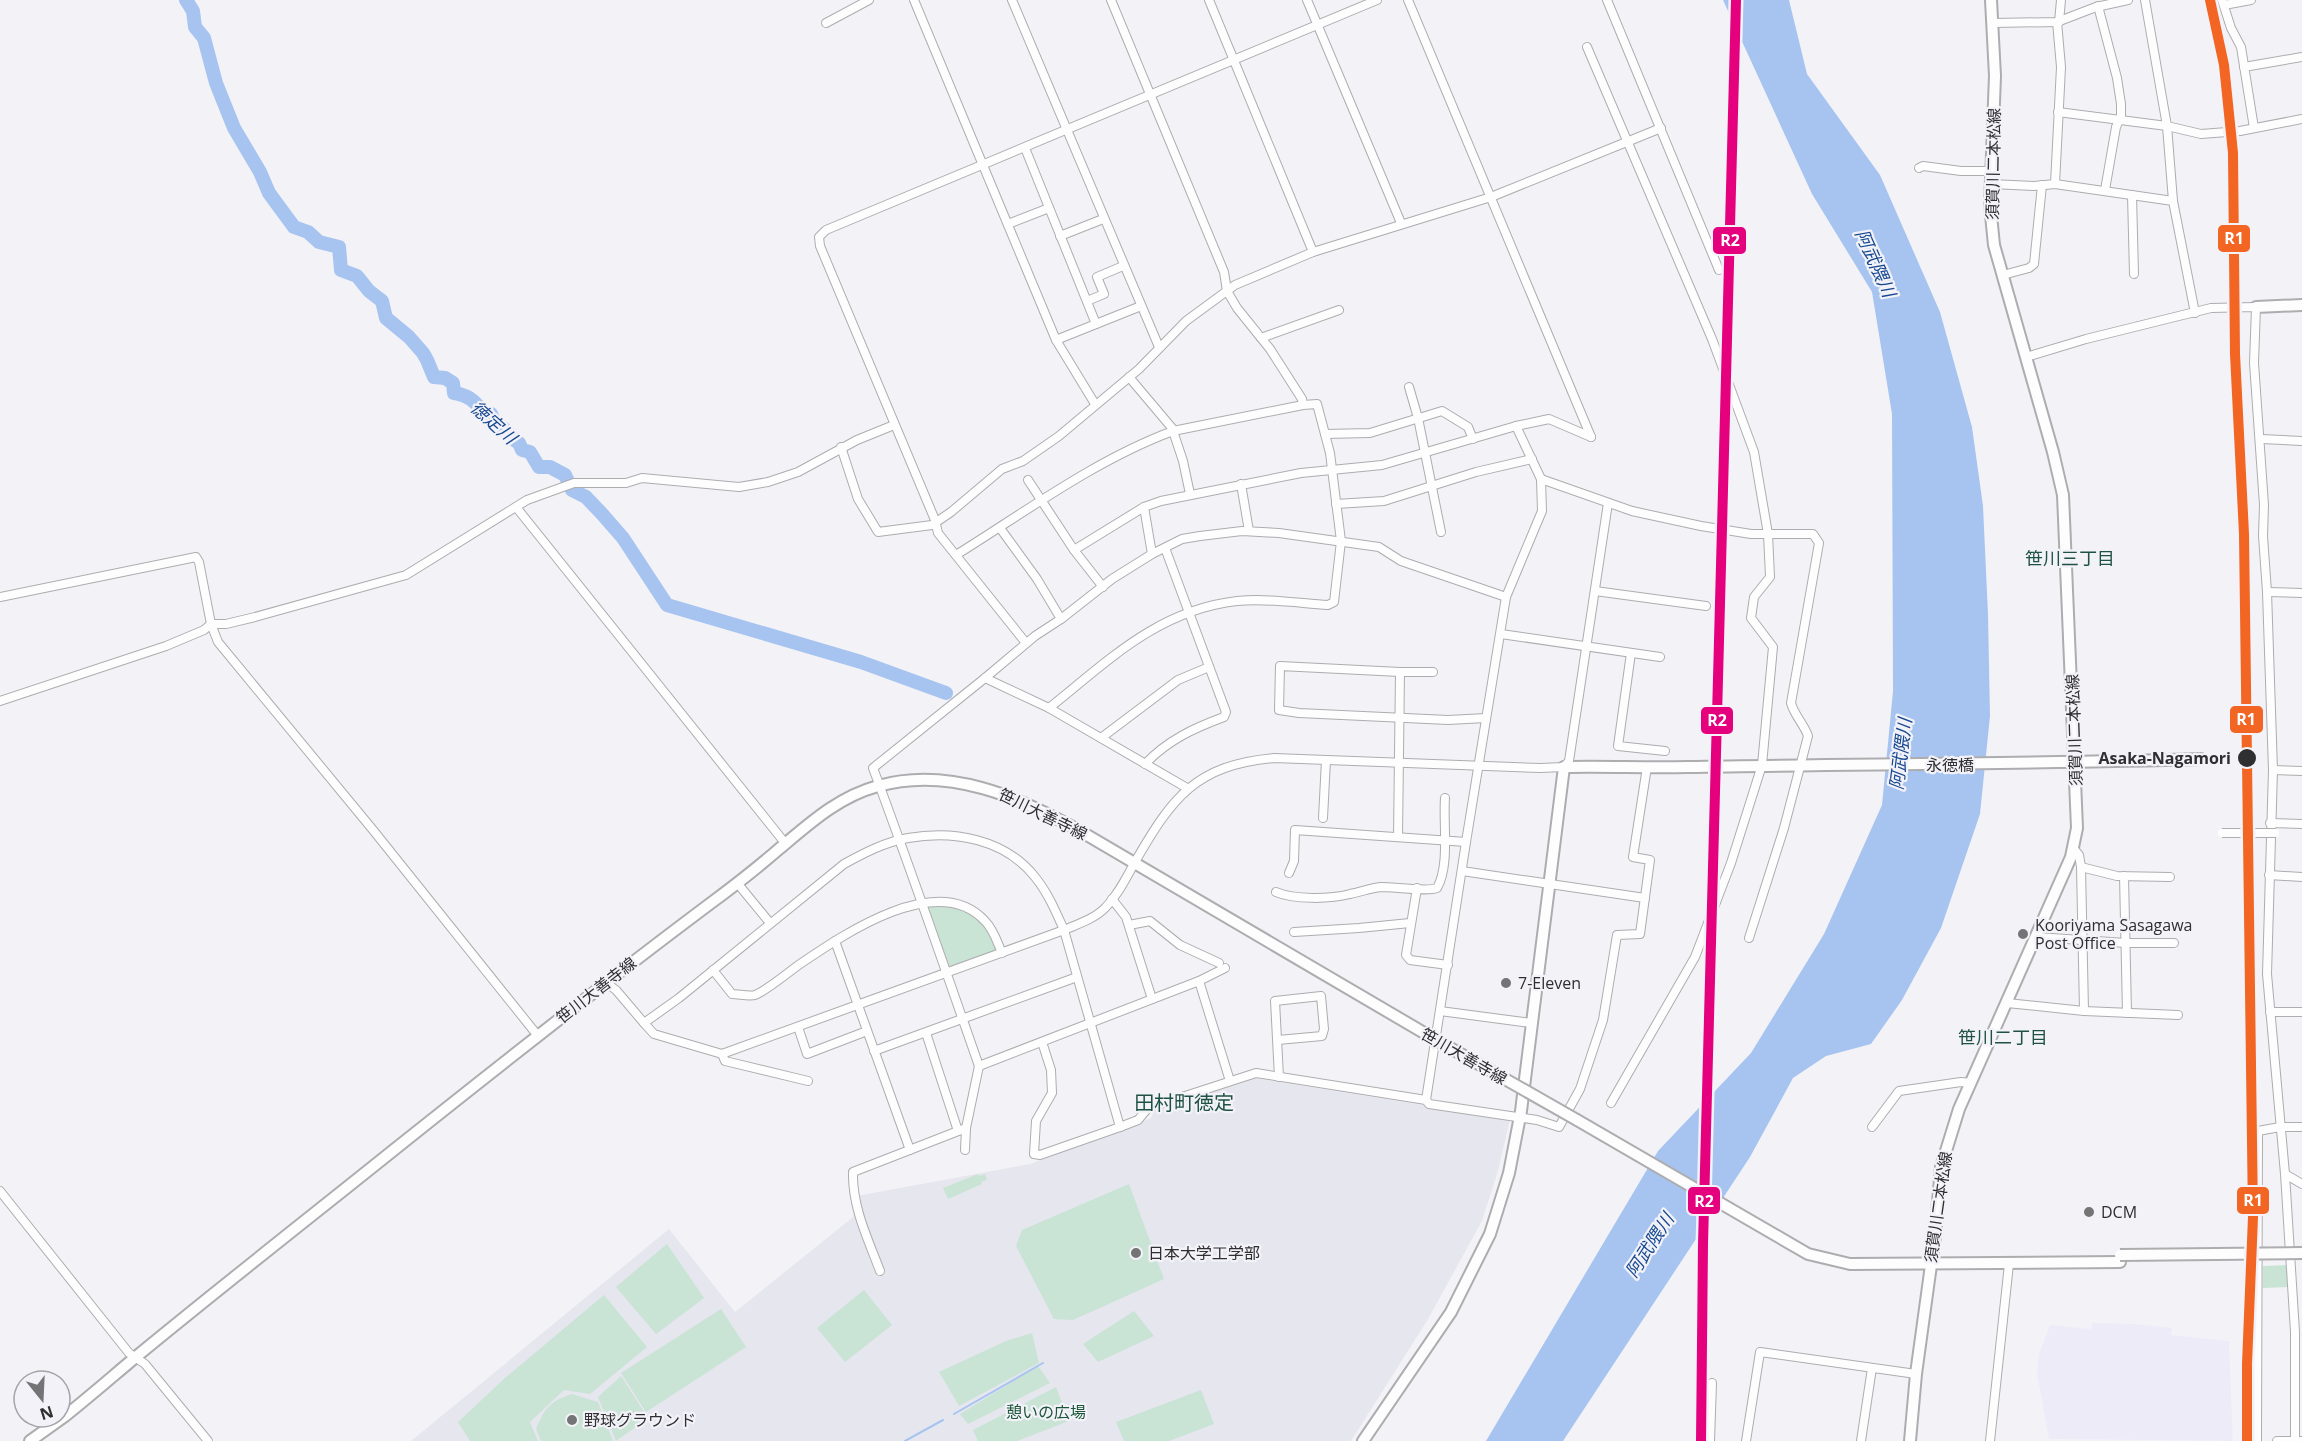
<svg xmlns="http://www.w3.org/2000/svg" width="2302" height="1441" viewBox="0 0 2302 1441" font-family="'Open Sans','Noto Sans JP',sans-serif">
	<rect width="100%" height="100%" fill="#f3f3f7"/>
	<polygon fill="#e6e6ef" points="1255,1078 1510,1119 1498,1171 1482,1221 1427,1321 1351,1441 411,1441 669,1229 735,1312 853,1217 856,1196 1030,1164 1151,1118 1153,1112"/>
	<polygon fill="#eeebf9" points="2092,1323 2133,1324 2172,1328 2171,1335 2229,1341 2233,1441 2049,1439 2037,1374 2039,1354 2050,1325 2091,1329"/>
	<g fill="#c9e3d5">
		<path d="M941 904C971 911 989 920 996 951L948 967 927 906Z"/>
		<polygon points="978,1174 979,1176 985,1174 987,1180 981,1182 982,1184 948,1199 943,1188"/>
		<polygon points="1129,1184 1164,1279 1073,1320 1054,1319 1016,1246 1022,1230"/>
		<polygon points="667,1244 704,1298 656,1334 616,1287"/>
		<polygon points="2289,1265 2289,1287 2263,1288 2263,1266"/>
		<polygon points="864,1290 892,1325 845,1362 817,1328"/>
		<polygon points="604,1295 647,1347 590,1394 564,1390 530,1422 538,1441 470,1441 458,1422 505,1378"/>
		<polygon points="721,1309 746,1347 646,1412 621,1373"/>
		<polygon points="1134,1311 1154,1336 1098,1362 1083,1344"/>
		<polygon points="1032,1333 1039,1363 959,1406 939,1372 1006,1341"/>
		<polygon points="1038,1366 1050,1383 968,1424 960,1414"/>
		<polygon points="621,1376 648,1418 616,1441 598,1397"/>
		<polygon points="1056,1387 1069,1421 1017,1441 978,1441 973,1430"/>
		<polygon points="1201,1390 1214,1424 1169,1441 1124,1441 1116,1422"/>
		<path d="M572 1394 598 1402 613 1441H541L536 1429C544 1409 550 1401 572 1394Z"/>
	</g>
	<polygon fill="#a7c4f0" points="1723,0 1789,0 1807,74 1880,175 1940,312 1972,427 1983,506 1988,614 1990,716 1980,814 1941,928 1902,1000 1871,1044 1826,1056 1793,1078 1750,1157 1563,1441 1486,1441 1658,1151 1751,1053 1824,934 1882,805 1893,691 1892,414 1872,292 1812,194"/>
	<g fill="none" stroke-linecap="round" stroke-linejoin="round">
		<g stroke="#a7c4f0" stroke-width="2">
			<polyline points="954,1414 1043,1363"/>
			<polyline points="905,1441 943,1420"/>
		</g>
		<path stroke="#a7c4f0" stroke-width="14" d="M186 0 193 11 195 27 204 38 216 83 234 128 260 172 269 193 294 227 308 232 319 242 339 247 341 270 357 276 369 291 382 301 386 318 409 337 423 353 427 360 434 377 445 378 453 383 454 393C467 395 475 400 483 413L491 414 496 425C506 426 509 438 519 443L522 450 530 452 539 467H550L565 475 572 490 586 497 603 515 623 538 667 605 861 662 946 693"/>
		<g stroke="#adadb0" stroke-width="10">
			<g id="street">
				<polyline points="914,0 1056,340 1095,404"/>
				<polyline points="1012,0 1159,347"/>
				<polyline points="1111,0 1224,272 1227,291 1237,308 1270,349 1302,399 1303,405"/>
				<polyline points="1209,0 1313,252"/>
				<polyline points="1307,0 1401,223"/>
				<polyline points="1408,0 1591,437"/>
				<polyline points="1607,0 1719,270"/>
				<polyline points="2145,0 2167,126 2173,201 2195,313"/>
				<polyline points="2222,0 2231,28 2241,47 2254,128"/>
				<polyline points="2224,5 2251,0"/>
				<polyline points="2098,6 2117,78 2121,104 2121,116 2116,127 2105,190"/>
				<polyline points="2059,22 2061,0"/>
				<polyline points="826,23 869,0"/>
				<polyline points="1993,23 2057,22 2096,7 2128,0"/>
				<polyline points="1587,47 1712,339 1754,452 1768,534 1770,577 1754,597 1751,618 1773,647 1762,765 1731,863 1695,957 1611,1103"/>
				<polyline points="2244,67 2302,57"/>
				<polyline points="2058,112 2167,126 2201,134 2240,131 2302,119"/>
				<polyline points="1025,148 1096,324"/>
				<polyline points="1919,168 1923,166 1961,171 1991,171"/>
				<polyline points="1991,184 2034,186 2055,184 2173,201"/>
				<polyline points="2055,184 2061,67 2057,22"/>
				<polyline points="2132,195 2134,274"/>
				<polyline points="1008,224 1049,208"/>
				<polyline points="1060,236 1103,219"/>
				<polyline points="2003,275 2029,268 2034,264 2042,185"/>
				<polyline points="1087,301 1104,294 1097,277 1123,266"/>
				<polyline points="1261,338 1339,310"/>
				<polyline points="1056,340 1141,306"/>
				<polyline points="2026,357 2086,339 2211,308 2256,307 2254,363 2264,505 2263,536 2267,592 2273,770 2267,974 2285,1174 2295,1332 2295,1441"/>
				<polyline points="1129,377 1172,428 1183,461 1190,494"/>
				<polyline points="1409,387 1418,418 1441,532"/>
				<polyline points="1516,426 1549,419 1591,437"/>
				<polyline points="1325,434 1370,433 1442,411 1468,427 1473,439"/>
				<polyline points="2261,439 2302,441"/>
				<polyline points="841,447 858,499 878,532 932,525 951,512 1002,469 1023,461 1059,436 1139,369 1186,321 1235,285 1313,252 1491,197 1661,128"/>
				<path d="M1541 479 1632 511 1701 526 1751 534H1813L1819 543 1791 703C1794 715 1804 724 1808 736L1784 828 1749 938"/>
				<polyline points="1028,480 1074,550 1103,587"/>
				<polyline points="1241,484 1249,531"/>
				<polyline points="1336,504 1384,501 1476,472 1532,459"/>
				<polyline points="516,507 785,843"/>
				<polyline points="1144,507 1152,554 1182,539 1200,536 1242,531 1279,533 1379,547 1401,561 1506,597"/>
				<polyline points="1000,528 1037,579 1061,619"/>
				<polyline points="1074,550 1144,507 1161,501 1301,473 1382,465 1516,426 1541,479 1542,511 1506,597 1466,842 1426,1100"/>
				<path d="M956 555C1025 512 1097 459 1173 431L1303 405 1317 404 1330 453 1341 541 1334 602 1328 605C1298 603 1267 598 1237 601 1158 610 1108 661 1049 708L1187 788"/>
				<polyline points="1595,591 1706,606"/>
				<polyline points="2267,592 2302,593"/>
				<polyline points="0,597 196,557 199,562 211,624 218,642 373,830 538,1036"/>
				<polyline points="1501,634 1660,657"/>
				<polyline points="1026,643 938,533 935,520 820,246 819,237 826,230 1377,0"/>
				<polyline points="1631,653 1618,746 1665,751"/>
				<polyline points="1400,672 1280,666 1279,710 1299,713 1448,720 1486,718"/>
				<polyline points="985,678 1049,708"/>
				<polyline points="0,701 166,646 204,630 211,624 226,624 255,617 406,575 527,500 574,483 626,483 642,478 739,487 768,482 798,472 857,440 894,425"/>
				<polyline points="1101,738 1178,680 1209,667"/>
				<path d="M1145 764C1168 740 1194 728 1224 717L1226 712 1165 548"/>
				<polyline points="2273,770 2302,771"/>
				<polyline points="1323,818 1326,760"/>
				<polyline points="2270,823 2302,824"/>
				<polyline points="1398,837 1400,672 1433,672"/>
				<polyline points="2074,849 2079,855 2081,867 2084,1011"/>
				<polyline points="2081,867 2117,876 2170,877"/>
				<polyline points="1462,871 1645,898"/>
				<polyline points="1289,873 1294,861 1295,830 1466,842"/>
				<polyline points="2269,875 2302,877"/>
				<polyline points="2124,876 2127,1013"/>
				<polyline points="738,884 770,923"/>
				<polyline points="1417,888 1406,955 1410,960 1448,965"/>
				<path d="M1276 892C1294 900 1331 899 1350 894 1361 892 1370 888 1381 887 1394 887 1428 892 1437 888 1450 866 1443 824 1445 798"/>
				<polyline points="1112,899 1126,917 1152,999"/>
				<polyline points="1129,925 1150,921 1180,945 1219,963"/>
				<polyline points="1294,932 1359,928 1410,923"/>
				<polyline points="2037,937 2126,943 2174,943"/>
				<polyline points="835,941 910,1150"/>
				<path d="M713 970 732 994C739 994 749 997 755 995 766 991 790 971 800 964 844 934 938 870 985 921 994 930 997 942 1002 953"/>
				<polyline points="1199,981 1230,1081"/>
				<path d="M606 983 616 990 644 1023 679 998 844 864C864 853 885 842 908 838 954 830 1005 839 1035 877 1048 893 1056 912 1064 930L1120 1127 1138 1120 1148 1108 1256 1073 1426 1100 1429 1104 1537 1120 1559 1127 1580 1089 1603 1020 1617 935 1640 934 1650 860 1633 857 1647 767"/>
				<polyline points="2007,1003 2084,1011 2178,1015"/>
				<polyline points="1440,1011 1531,1023"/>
				<polyline points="2270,1012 2302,1012"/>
				<path d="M644 1023 654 1034 722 1054 1064 930C1078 924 1094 919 1105 908 1118 895 1126 878 1135 862 1172 798 1195 765 1274 758L1540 768 1564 767 1569 761 1608 503"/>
				<polyline points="798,1027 807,1054 867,1031"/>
				<polyline points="926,1033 958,1131"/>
				<polyline points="1278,1040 1322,1036 1324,1029 1321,996 1275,1001 1279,1077"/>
				<polyline points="1042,1042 1051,1070 1052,1093 1036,1121 1034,1154 1040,1155 1120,1127"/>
				<polyline points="874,1051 1077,977"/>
				<polyline points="722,1054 725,1061 808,1081"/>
				<path d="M979 1066C944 966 910 867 873 768L985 678 1035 636 1061 619 1112 579 1152 554"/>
				<polyline points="1872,1127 1899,1091 1961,1082 1971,1083"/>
				<polyline points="965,1150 966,1128"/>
				<polyline points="2285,1174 2302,1184"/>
				<polyline points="0,1191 129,1353 145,1364 208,1441"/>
				<path d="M880 1271C868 1239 852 1207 853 1172L966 1128 979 1066 1199 981 1225 968"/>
				<polyline points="1710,1441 1712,1383"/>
				<polyline points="1746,1441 1760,1352 1916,1374"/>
				<polyline points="1861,1441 1872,1368"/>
				<polyline points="1990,1441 2009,1264"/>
				<polyline points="2257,1441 2258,1131 2280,1127 2302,1127"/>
				<polyline points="2277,1441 2302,1441"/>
			</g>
		</g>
		<g stroke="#adadb0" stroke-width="14">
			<g id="secondary">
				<polyline points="2256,307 2302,305"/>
				<polyline points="1577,1120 1808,1254 1850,1264 2120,1262"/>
				<path d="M30 1441 65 1416C89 1397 113 1376 137 1356 222 1286 309 1218 395 1149 499 1066 604 983 711 903 734 886 757 868 779 849 810 823 838 797 878 786 949 766 1019 797 1080 831L1431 1037"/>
				<path d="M1363 1441 1451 1312 1490 1234 1509 1173 1521 1111 1564 767C1605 766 1646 768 1687 767 1858 764 2029 764 2201 759"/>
				<polyline points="1910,1441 1916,1374 1935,1236 1941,1167 1959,1109 2071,857 2077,828 2063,495 2053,452 1994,245 1990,205 1995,76 1991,0"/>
			</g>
		</g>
		<use href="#street" stroke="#fdfdfe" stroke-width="8"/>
		<use href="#secondary" stroke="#fdfdfe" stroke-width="10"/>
		<g stroke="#adadb0" stroke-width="10" stroke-linecap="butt">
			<polyline id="street-bridge" points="2222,833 2275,833"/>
		</g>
		<g stroke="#adadb0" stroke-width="14" stroke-linecap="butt">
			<g id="secondary-bridge">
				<polyline points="1431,1037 1577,1120"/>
				<polyline points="2120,1255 2302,1253"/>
			</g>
		</g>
		<use href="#street-bridge" stroke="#fdfdfe" stroke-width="8"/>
		<use href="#secondary-bridge" stroke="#fdfdfe" stroke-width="10"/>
		<g stroke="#f2f2f8" stroke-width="15">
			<polyline id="rail-1" points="2210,0 2224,65 2233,153 2235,354 2244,534 2253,1217 2247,1364 2247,1441"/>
		</g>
		<g stroke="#f2f2f8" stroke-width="15">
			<polyline id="rail-2" points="1701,1441 1703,1244 1736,0"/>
		</g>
		<use href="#rail-1" stroke="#f26522" stroke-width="10"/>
		<use href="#rail-2" stroke="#e5007d" stroke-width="10"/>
	</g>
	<circle fill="#2f2f31" stroke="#f2f2f8" stroke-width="2" cx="2247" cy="758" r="10"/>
	<g fill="#747476" stroke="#f2f2f8" stroke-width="2">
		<circle cx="2023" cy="934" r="6"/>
		<circle cx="1506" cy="983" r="6"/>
		<circle cx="2089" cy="1212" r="6"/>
		<circle cx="1136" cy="1253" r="6"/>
		<circle cx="572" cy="1420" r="6"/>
	</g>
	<g text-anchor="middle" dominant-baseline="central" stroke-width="4.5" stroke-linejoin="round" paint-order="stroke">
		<g font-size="16" fill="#2f2f31" stroke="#f2f2f8">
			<text transform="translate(1993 164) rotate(-89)">須賀川二本松線</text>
			<text transform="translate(2074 730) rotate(-92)">須賀川二本松線</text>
			<text x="1950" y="765">永徳橋</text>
			<text transform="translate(1043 814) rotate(26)">笹川大善寺線</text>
			<text transform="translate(596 990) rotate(-38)">笹川大善寺線</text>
			<text transform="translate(1464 1056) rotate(30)">笹川大善寺線</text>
			<text transform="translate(1938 1207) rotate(-82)">須賀川二本松線</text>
		</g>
		<g font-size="16" font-weight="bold" fill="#2f2f31" stroke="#f2f2f8" text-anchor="end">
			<text x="2231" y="758">Asaka-Nagamori</text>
		</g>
		<g font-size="16" fill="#2f2f31" stroke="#f2f2f8" text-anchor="start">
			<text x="2035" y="925">Kooriyama Sasagawa<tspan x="2035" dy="18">Post Office</tspan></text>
			<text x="1518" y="983">7-Eleven</text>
			<text x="2101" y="1212">DCM</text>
			<text x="1148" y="1253">日本大学工学部</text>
			<text x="584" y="1420">野球グラウンド</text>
		</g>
		<g font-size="16" fill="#1c5639" stroke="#f2f2f8">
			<text x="1046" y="1412">憩いの広場</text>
		</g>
		<g font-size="18" font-style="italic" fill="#174990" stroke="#f2f2f8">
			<text transform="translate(1876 263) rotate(66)">阿武隈川</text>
			<text transform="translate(494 422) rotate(42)">徳定川</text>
			<text transform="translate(1900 754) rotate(-83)">阿武隈川</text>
			<text transform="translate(1649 1245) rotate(-57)">阿武隈川</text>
		</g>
		<g font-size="18" fill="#1f5244" stroke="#f2f2f8">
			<text x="2070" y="558">笹川三丁目</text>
			<text x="2003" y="1037">笹川二丁目</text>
		</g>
		<g font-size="20" fill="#1f5244" stroke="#f2f2f8">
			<text x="1184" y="1102">田村町徳定</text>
		</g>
	</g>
	<g stroke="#f2f2f8" stroke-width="2">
		<rect x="2217" y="224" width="34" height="29" rx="6" fill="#f26522"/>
		<rect x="1712" y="226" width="35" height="29" rx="6" fill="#e5007d"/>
		<rect x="2229" y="705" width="35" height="29" rx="6" fill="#f26522"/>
		<rect x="1700" y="706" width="34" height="29" rx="6" fill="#e5007d"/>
		<rect x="2236" y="1186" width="34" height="29" rx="6" fill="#f26522"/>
		<rect x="1687" y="1186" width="34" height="29" rx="6" fill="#e5007d"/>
	</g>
	<g font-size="16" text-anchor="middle" font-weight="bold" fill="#fff">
		<text x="2234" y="244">R1</text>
		<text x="1730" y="246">R2</text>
		<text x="2246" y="725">R1</text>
		<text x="1717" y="726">R2</text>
		<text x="2253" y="1206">R1</text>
		<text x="1704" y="1207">R2</text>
	</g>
	<g transform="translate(42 1399) rotate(162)"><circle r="28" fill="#f2f2f8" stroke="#a4a4a8" stroke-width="1.5"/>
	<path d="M0-4.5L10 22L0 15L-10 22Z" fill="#747476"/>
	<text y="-9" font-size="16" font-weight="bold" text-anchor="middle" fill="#2f2f31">N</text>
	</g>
</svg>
